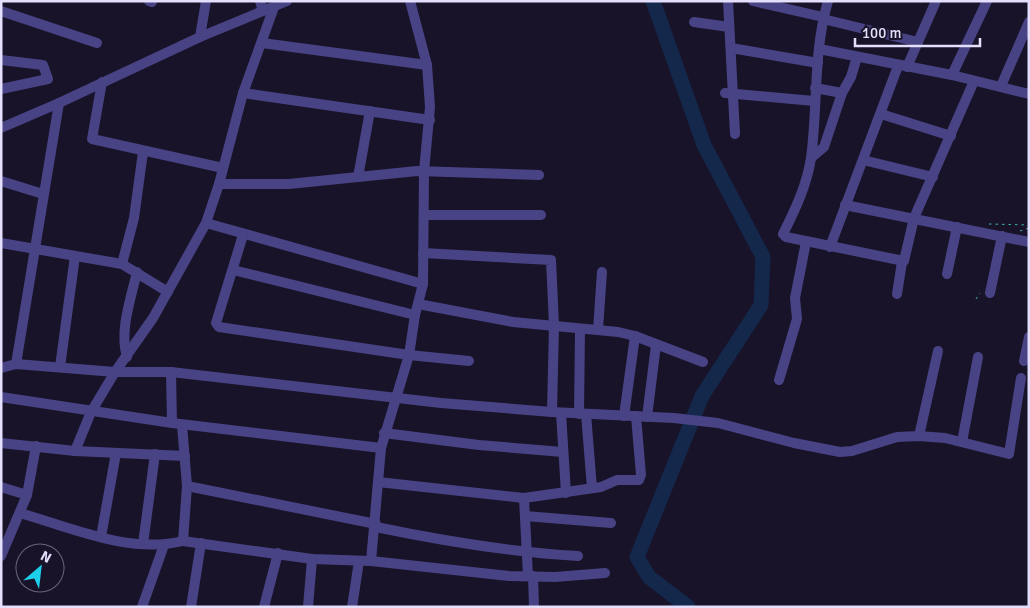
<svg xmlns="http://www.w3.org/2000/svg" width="1030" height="608" viewBox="0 0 1030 608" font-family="Signika,sans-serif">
	<rect width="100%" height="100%" fill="#181329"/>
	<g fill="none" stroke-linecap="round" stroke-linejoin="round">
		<polyline stroke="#14284c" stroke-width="15" points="653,1 704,145 763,257 761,305 702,396 637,557 649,577 688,607"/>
		<g stroke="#3db2ae" stroke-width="1" stroke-dasharray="2.5 4" stroke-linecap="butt">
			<polyline points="989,224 1029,225"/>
			<polyline points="1020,231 1029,228"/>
			<polyline points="976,299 980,293"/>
		</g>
		<g stroke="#484384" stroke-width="10">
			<polyline points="149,1 152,2"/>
			<polyline points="260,1 263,11"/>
			<polyline points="728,1 735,134"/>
			<polyline points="753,1 823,17"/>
			<path d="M828 1C813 52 818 106 811 158 807 185 795 210 783 234L786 237 904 261 914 218 974 81"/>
			<polyline points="1,11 97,43"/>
			<polyline points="823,19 918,42"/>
			<polyline points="694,22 729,27"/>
			<polyline points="200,37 206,1"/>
			<polyline points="262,43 427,65"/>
			<polyline points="731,48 818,63"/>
			<polyline points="819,49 952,75 1029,94"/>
			<polyline points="1,60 43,65 48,79 1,89"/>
			<polyline points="907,67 936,1"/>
			<polyline points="952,75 987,1"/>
			<polyline points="102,82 92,139 223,168"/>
			<polyline points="1001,86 1029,22"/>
			<polyline points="815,88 842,93 851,77 857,57"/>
			<polyline points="243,93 430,120"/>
			<polyline points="725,93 814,101"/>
			<polyline points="881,114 951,136"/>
			<polyline points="1,128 59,103 200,37 287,1"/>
			<polyline points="811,158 824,147 842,93"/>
			<polyline points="863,160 933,177"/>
			<polyline points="358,177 370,111"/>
			<polyline points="1,181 43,194"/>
			<polyline points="219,184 289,184 417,171 539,175"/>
			<polyline points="845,205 1029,242"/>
			<polyline points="424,215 541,215"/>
			<polyline points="206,223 423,284"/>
			<polyline points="243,235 216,323 219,327 409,355 469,361"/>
			<polyline points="1,243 122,264 168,292"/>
			<polyline points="830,247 898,66"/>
			<polyline points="423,253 551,260 554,325 552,412"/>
			<polyline points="122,264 134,218 143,152"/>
			<polyline points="233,270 415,315"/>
			<polyline points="947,274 957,227"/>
			<polyline points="990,293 1002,236"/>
			<polyline points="897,294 902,262"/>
			<polyline points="418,304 513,322 618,332 635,336 703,362"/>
			<polyline points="598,329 602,272"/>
			<path d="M127 357C119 331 131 298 137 272"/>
			<polyline points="1024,361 1029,337"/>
			<polyline points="16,364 59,103"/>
			<polyline points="60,367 75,256"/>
			<polyline points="1,368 16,364 115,372 171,372 441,403 552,412 674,418 718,423 794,443 840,452 852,451 897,437 919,436 945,438 1009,454 1021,378"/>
			<polyline points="171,372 172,423"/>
			<polyline points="779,380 797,319 795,298 806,242"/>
			<polyline points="1,397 172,423 381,448"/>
			<polyline points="561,413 566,493"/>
			<polyline points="579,414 580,329"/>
			<polyline points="586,414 592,488"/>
			<polyline points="624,416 635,336"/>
			<polyline points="647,417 656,345"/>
			<polyline points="182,425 187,486 183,541 312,559 371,561 509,576 555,577 605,573"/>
			<polyline points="384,433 479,445 563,452"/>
			<polyline points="919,436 938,351"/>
			<polyline points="962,442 978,357"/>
			<polyline points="1,443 75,451 185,456"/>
			<polyline points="75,451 91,412 115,372 153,318 206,223 219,184 243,93 274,7"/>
			<polyline points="378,482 524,498 601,487 617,480 639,480 641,475 636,416"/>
			<polyline points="187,486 376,524"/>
			<polyline points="1,487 27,495"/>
			<polyline points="524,498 528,576"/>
			<path d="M20 513C72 528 129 554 183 541"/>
			<polyline points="525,516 611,523"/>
			<path d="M376 527C443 541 509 552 578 556"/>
			<polyline points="101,537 116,453"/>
			<polyline points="143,544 155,454"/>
			<polyline points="1,556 27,495 36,446"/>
			<polyline points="371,561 381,448 409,355 415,315 423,284 424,171 430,107 427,65 410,1"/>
			<polyline points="533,576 534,607"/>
			<polyline points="142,607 164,545"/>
			<polyline points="191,607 201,543"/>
			<polyline points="264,607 278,553"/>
			<polyline points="308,607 312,559"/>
			<polyline points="352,607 359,561"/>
		</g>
	</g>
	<rect width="1030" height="608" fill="none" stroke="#e3dffc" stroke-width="5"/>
	<g transform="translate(40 568) rotate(28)"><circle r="24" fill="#181329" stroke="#69657d"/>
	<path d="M0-4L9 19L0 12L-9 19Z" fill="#1dcfea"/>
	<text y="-8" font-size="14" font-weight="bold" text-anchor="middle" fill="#e3dffc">N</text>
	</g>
	<path d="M855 38v8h125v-8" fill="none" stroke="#e3dffc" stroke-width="2.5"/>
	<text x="862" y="38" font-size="15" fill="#e3dffc" stroke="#181329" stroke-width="4" paint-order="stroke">100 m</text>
</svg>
